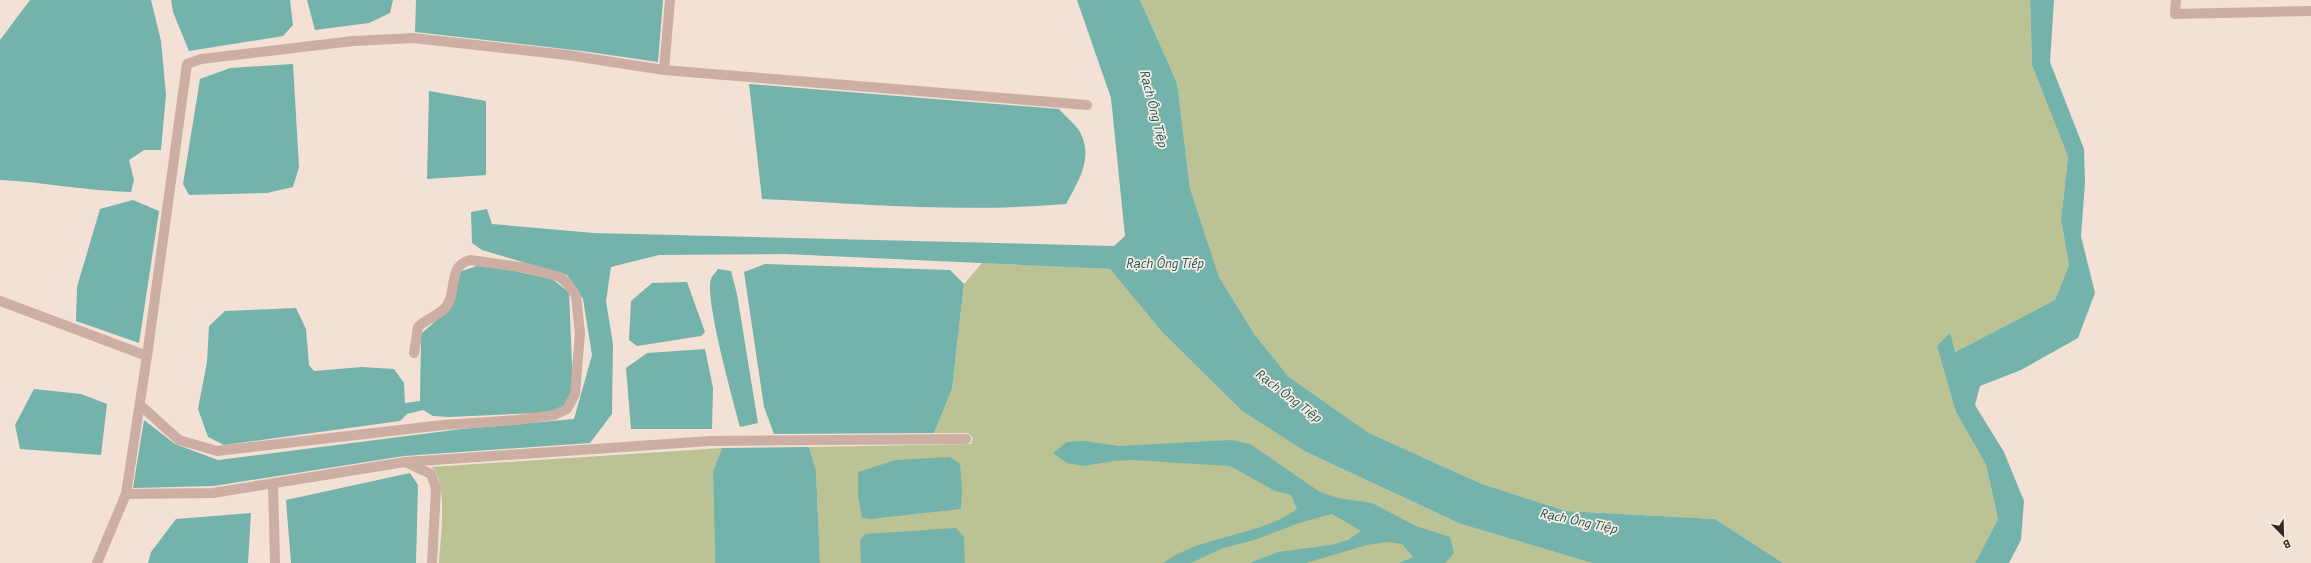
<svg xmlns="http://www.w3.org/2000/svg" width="2311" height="563" viewBox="0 0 2311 563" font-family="'PT Sans',sans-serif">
	<rect width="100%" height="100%" fill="#f3e1d6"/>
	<g fill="#bbc395">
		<polygon points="1140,0 2030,0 2032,65 2068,157 2061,220 2069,265 2055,300 1955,352 1956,412 1986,465 1998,519 1975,563 1783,563 1715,519 1566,511 1482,484 1369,433 1289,377 1255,335 1219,277 1190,188 1177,83"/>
		<polygon points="982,263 1110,269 1162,332 1242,411 1306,452 1461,524 1592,563 820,563 816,471 809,447 971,444 973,438 968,433 934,433 952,389 964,284"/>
		<path d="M722 448 713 471 715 563H439C440 542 449 479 431 467Z"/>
	</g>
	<g fill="#73b3ac">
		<path d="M30 0H151L161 41 166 95 161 150H144L129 160 134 180 131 192C87 191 44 182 0 180V40Z"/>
		<polygon points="171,0 290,0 293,25 283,36 189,51 173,12"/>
		<polygon points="307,0 393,0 390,13 369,23 315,30"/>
		<polygon points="416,0 663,0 658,62 582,51 415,32"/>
		<polygon points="1077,0 1140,0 1177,83 1190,188 1219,277 1255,335 1289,377 1369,433 1482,484 1566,511 1715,519 1783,563 1592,563 1461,524 1306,452 1242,411 1162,332 1110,269 785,254 659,255 611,267 606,301 613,344 612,414 590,443 404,456 214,486 133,488 144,420 175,444 218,460 462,429 574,419 592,355 583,299 567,275 482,250 472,243 471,212 487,209 492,224 594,233 1114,246 1125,236 1111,98"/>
		<polygon points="2030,0 2054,0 2050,62 2084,149 2085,183 2081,236 2095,293 2078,338 2021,370 1980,386 1975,405 2004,452 2024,501 2021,540 2009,563 1975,563 1998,519 1986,465 1956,412 1937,346 1950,333 1955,352 2055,300 2069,265 2061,220 2068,157 2032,65"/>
		<polygon points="293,64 299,167 293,187 267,193 189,195 183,184 200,79 230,68"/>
		<path d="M749 84 1059 109C1065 116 1075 124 1080 132 1094 159 1078 181 1066 204 965 213 863 204 762 199Z"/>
		<polygon points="429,91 486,101 486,175 427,179"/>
		<polygon points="133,200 159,211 139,343 76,321 77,287 100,209"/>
		<polygon points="483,264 552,279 569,292 573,390 560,412 449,417 433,416 423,410 407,414 400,421 224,445 208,437 198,409 207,362 209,326 225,311 296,308 306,329 309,365 314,371 362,367 394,369 404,383 405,403 420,401 421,334 449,309 456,273"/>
		<polygon points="765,264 950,270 964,284 952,389 934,433 774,434 764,407 744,272"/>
		<path d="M718 269 731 271 737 294 758 423 740 427C734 404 704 297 711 279 712 276 716 272 718 269Z"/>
		<polygon points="687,282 705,332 701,336 637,346 629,340 631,301 652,283"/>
		<polygon points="705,349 713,388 712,429 631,429 626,368 647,353"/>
		<polygon points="34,389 81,394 107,404 101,455 20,449 15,425"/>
		<path d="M1232 440 1250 444 1320 492 1338 498 1372 503 1416 526 1450 537 1454 553 1445 563H1399L1413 557 1402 544 1386 542 1367 545 1306 563H1250L1278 552 1331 545 1348 540 1361 531 1332 514 1299 523 1254 540 1223 548 1191 563H1163C1203 534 1259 537 1297 509L1291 495 1275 491 1230 466 1132 460 1114 461 1083 466 1067 463 1053 453 1067 442 1084 441 1119 446Z"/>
		<polygon points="809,447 816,471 820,563 715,563 713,471 722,448"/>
		<polygon points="950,457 960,464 962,489 961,509 870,519 862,518 858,496 858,472 896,460"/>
		<polygon points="410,473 418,485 416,563 291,563 286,500"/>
		<polygon points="251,513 248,563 148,563 151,552 176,519"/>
		<polygon points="956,528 964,537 965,563 861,563 860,541 865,534"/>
	</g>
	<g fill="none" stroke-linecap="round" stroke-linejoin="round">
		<g stroke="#ccafa2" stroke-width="10">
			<polyline points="2176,0 2175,14 2311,11"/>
			<polyline points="664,70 670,0"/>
			<polyline points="0,301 147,356"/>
			<path d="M140 405 179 440 217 451 443 425 517 420 554 415 567 409 575 394 580 333 576 296 568 284 560 277 527 268 470 260C446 266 459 294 444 309 437 316 426 319 418 327L414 353"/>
			<polyline points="405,462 710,441 966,439"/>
			<polyline points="273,483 275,563"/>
			<polyline points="126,494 213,493 405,462 431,474 436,488 432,563"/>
			<polyline points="97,563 126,494 147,356 187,64 201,59 353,41 413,38 567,55 664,70 1087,105"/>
		</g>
	</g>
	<g text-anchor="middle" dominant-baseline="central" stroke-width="3.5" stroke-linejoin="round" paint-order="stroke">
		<g font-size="13" font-style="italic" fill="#175b55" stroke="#fbece3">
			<text transform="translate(1154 109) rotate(76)">Rạch Ông Tiệp</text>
			<text x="1165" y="263">Rạch Ông Tiếp</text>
			<text transform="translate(1289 396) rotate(37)">Rạch Ông Tiệp</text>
			<text transform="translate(1579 521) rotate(12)">Rạch Ông Tiệp</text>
		</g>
	</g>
	<g transform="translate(2283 535) rotate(157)" stroke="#fbece3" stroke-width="3" paint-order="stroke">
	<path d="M0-3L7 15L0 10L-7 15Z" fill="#362825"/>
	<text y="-6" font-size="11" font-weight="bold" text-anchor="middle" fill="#362825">B</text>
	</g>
</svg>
